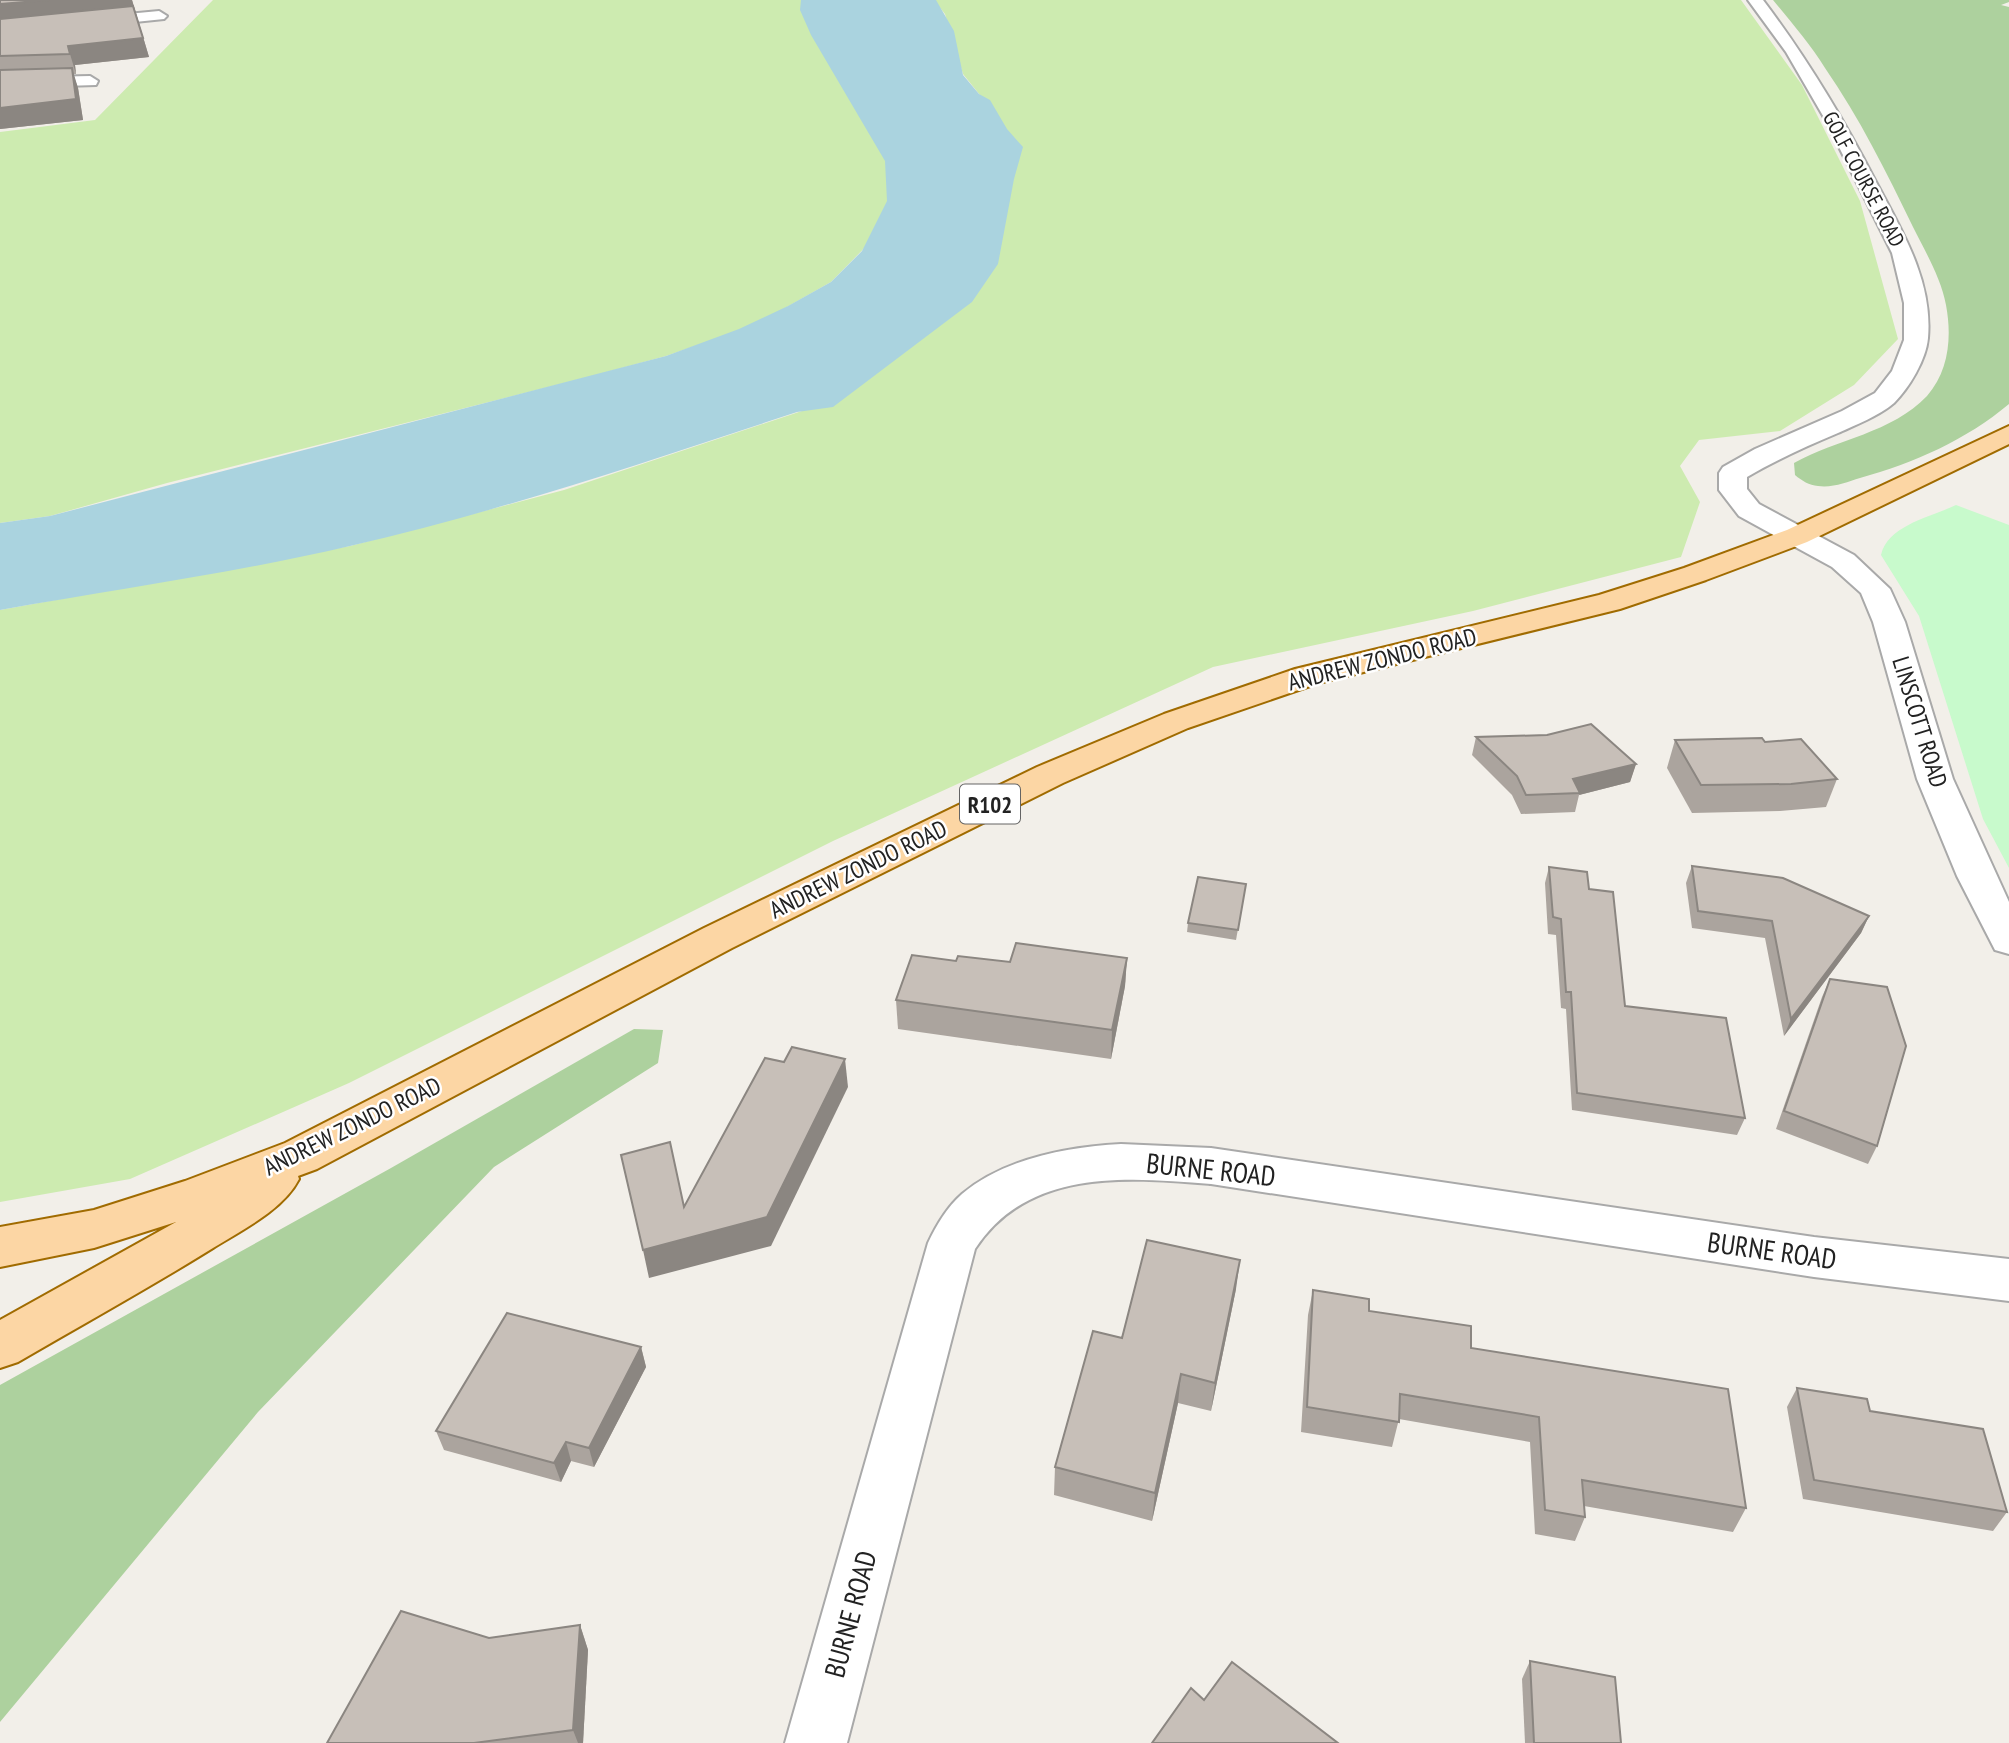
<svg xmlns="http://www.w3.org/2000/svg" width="2009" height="1743" viewBox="0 0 2009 1743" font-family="'PT Sans Narrow',sans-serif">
	<rect width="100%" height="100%" fill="#f2efe9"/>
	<g fill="#cdebb0">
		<polygon points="213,0 805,0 859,87 898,185 881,231 831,282 755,325 666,356 592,376 167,483 50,516 0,523 0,132 95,120"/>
		<polygon points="934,0 1741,0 1802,85 1860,201 1898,339 1854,385 1780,431 1699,440 1680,466 1700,502 1681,557 1473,611 1213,667 833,841 349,1083 130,1179 0,1202 0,610 350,546 564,490 817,406 992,110 963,74 945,14"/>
	</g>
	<g fill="#add19e">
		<path d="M1773 0H2009V2L2001 5 2009 7V404C1966 440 1914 463 1860 478 1847 482 1833 488 1818 486 1809 485 1802 481 1795 475L1794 463C1837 439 1892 433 1927 396 1949 371 1952 337 1946 305 1941 278 1925 251 1913 227 1887 173 1859 117 1825 68 1810 44 1791 22 1773 0Z"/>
		<polygon points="634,1029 663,1030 658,1063 494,1167 258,1412 0,1722 0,1385 391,1168"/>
	</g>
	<path fill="#c8facc" d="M1956 505 2009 525V868L1983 819 1919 616 1881 555C1888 525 1931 517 1956 505Z"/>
	<path fill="#aad3df" d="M801 0H936L954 31 963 75 979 94 990 100 1007 129 1023 147 1014 179 998 264 972 302 833 407 797 412C649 461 502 511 350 546 234 573 117 589 0 610V523L50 516 666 356 739 329 788 306 831 282 862 251 887 201 885 161 811 35 800 10Z"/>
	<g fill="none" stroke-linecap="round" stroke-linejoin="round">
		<g stroke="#a9a9a9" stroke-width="4">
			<g id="minor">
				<path d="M1748 0H1763C1806 57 1842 116 1875 180 1901 229 1933 280 1928 338 1926 360 1909 388 1894 403 1879 416 1855 425 1838 433 1807 446 1776 460 1747 477V489L1759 504 1854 555 1890 589 1905 622 1953 779 2009 902V954L1995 950 1957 876 1917 779 1873 622 1861 593 1832 567 1739 516 1719 490V473L1723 467 1755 449 1842 411 1875 393 1892 371 1904 340V303L1892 253 1826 121 1786 52Z"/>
				<polygon points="159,11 167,16 164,19 0,36 0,26"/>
				<polygon points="90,76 98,81 96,85 0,88 0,78"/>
				<path d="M1121 1144 1211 1148 1814 1237 2009 1259V1301L1814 1277 1211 1184C1126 1177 1028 1168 975 1249L847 1743H785L928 1243C936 1226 947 1207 962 1194 1005 1158 1068 1147 1121 1144Z"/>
			</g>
		</g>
		<g stroke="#a06b00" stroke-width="4">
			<path id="major" d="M2009 426V444L1807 542 1706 580 1620 609 1319 683 1188 728 1063 783 732 948 317 1169 298 1176 299 1179C283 1210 242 1230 213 1248 149 1288 83 1324 18 1362L0 1368V1320L176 1222 94 1248 0 1267V1227L94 1210 185 1181 285 1143 704 928 1037 767 1164 714 1295 669 1599 595 1684 568 1787 530Z"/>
		</g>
		<use href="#minor" fill="#fff" fill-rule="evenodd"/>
		<use href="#major" fill="#fcd6a4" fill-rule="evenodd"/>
	</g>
	<g fill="#aba49e">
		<polygon points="0,0 132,0 149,57 75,65 76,74 73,74 78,88 83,120 0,129"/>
		<polygon points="1476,737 1636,764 1630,782 1579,795 1575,812 1521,814 1512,795 1472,755"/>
		<polygon points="1675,740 1837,779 1826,807 1780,811 1692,813 1667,768"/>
		<polygon points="1692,866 1869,916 1861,933 1784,1036 1765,938 1692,928 1686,883"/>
		<polygon points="1549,867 1589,889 1625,1006 1745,1118 1737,1135 1572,1110 1566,1009 1561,1008 1556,935 1548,934 1545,883"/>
		<polygon points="1246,884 1236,940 1187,932 1188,923"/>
		<polygon points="1127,958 1125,986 1111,1059 898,1029 896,1000 1010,962"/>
		<polygon points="1830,979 1877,1146 1868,1164 1776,1129 1822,997"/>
		<polygon points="1236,1289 1211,1411 1178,1403 1152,1521 1054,1495 1055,1467 1122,1338"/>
		<polygon points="1313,1290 1471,1348 1746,1508 1733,1532 1584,1506 1585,1517 1575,1541 1535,1534 1530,1442 1399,1419 1392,1447 1301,1432 1308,1315"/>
		<polygon points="641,1347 646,1367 594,1467 571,1461 561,1482 444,1450 436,1431"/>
		<polygon points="1797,1388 1870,1411 2007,1512 1993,1531 1803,1499 1787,1407"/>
		<polygon points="580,1625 588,1650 583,1743 327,1743"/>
		<polygon points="1530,1661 1621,1743 1525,1743 1522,1679"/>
	</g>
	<g fill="#8b8681">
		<polygon points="49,0 132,0 149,57 75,65 76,74 70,54 0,23 0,4"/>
		<polygon points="72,68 78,88 83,120 0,129 0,108"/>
		<polygon points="1636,764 1630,782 1579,795 1580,793 1573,779"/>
		<polygon points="1869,916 1861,933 1784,1036 1791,1019"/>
		<polygon points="1127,958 1125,986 1111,1059 1112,1030"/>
		<polygon points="845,1059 848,1087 771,1246 649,1278 643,1250"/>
		<polygon points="1240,1260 1236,1289 1211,1411 1215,1383"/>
		<polygon points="641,1347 646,1367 594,1467 589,1448"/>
		<polygon points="1181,1374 1178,1403 1152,1521 1155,1493"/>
		<polygon points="566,1442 571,1461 561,1482 554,1463"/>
		<polygon points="580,1625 588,1650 583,1743 578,1743 573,1730"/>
	</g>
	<g fill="#c7bfb8" stroke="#8b8681" stroke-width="2">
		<polygon points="0,0 49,0 0,4"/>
		<polygon points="133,6 143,38 68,46 70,54 0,56 0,19"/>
		<polygon points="72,68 76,99 0,108 0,70"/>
		<polygon points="1591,724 1636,764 1573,779 1580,793 1526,795 1517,776 1476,737 1547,735"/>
		<polygon points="1762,738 1765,742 1801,739 1837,779 1791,784 1701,785 1675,740"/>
		<polygon points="1692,866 1783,878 1869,916 1791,1019 1772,921 1698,911"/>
		<polygon points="1549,867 1587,872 1589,889 1613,892 1625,1006 1726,1018 1745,1118 1577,1093 1571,992 1566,992 1561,919 1553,917"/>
		<polygon points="1198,877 1246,884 1238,930 1188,923"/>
		<polygon points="1016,943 1127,958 1112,1030 896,1000 912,955 956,961 958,956 1010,962"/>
		<polygon points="1830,979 1887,987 1906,1046 1877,1146 1784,1111"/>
		<polygon points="792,1047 845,1059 767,1217 643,1250 621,1155 670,1142 684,1207 765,1058 784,1062"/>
		<polygon points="1147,1240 1240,1260 1215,1383 1181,1374 1155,1493 1055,1467 1093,1331 1122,1338"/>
		<polygon points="1313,1290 1369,1299 1369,1311 1471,1326 1471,1348 1728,1389 1746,1508 1582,1480 1585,1517 1545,1510 1539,1417 1400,1394 1399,1422 1307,1407"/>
		<polygon points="507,1313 641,1347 589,1448 566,1442 554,1463 436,1431"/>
		<polygon points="1797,1388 1867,1399 1870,1411 1983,1429 2007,1512 1814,1480"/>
		<polygon points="401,1611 489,1638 580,1625 573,1730 474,1743 327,1743"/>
		<polygon points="1530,1661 1615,1677 1621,1743 1534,1743"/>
		<polygon points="1232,1662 1338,1743 1152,1743 1191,1688 1204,1700"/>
	</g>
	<g text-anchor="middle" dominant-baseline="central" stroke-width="5" stroke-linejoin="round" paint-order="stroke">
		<g font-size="21" fill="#222" stroke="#fff">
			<text transform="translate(1864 179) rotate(62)">GOLF COURSE ROAD</text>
		</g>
		<rect fill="#fff" stroke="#646464" stroke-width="2" x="960" y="784.5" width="60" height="39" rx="5"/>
		<g font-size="23" font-weight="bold" fill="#222">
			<text x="990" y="804">R102</text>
		</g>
		<g font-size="24" fill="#222" stroke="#fff">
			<text transform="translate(1382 659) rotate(-14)">ANDREW ZONDO ROAD</text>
			<text transform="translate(1920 722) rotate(73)">LINSCOTT ROAD</text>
			<text transform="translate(858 869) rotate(-26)">ANDREW ZONDO ROAD</text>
			<text transform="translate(352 1126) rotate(-26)">ANDREW ZONDO ROAD</text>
		</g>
		<g font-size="28" fill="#222" stroke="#fff">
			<text transform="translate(1211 1169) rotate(6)">BURNE ROAD</text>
			<text transform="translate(1772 1250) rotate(8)">BURNE ROAD</text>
			<text transform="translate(850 1614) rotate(-75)">BURNE ROAD</text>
		</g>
	</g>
</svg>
